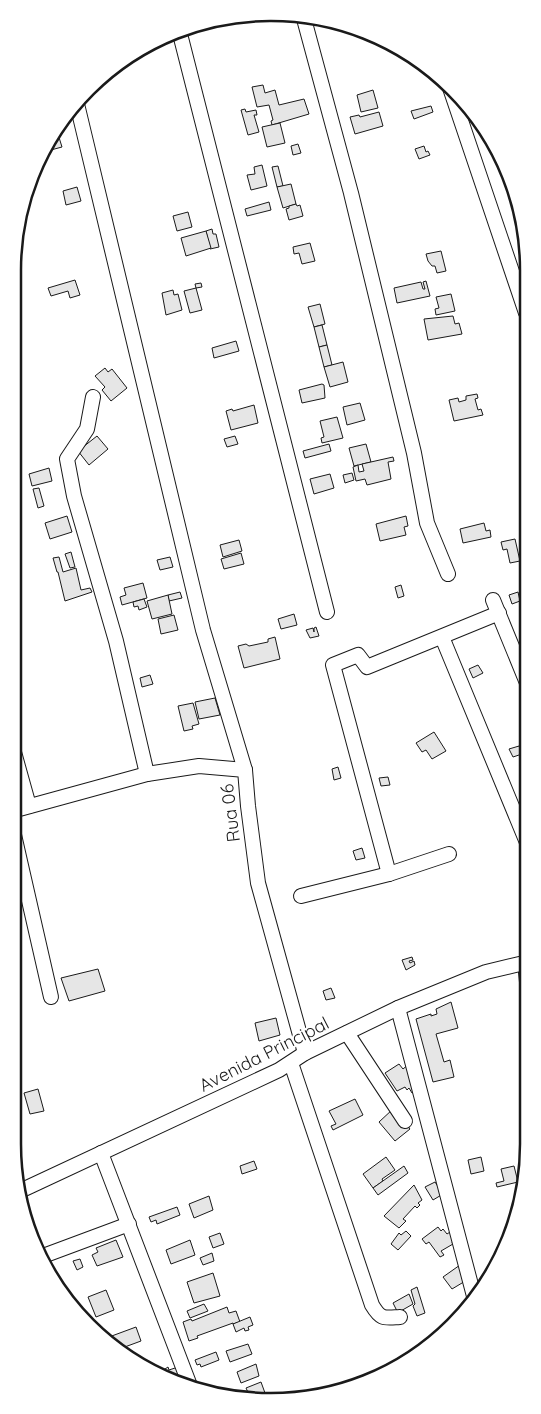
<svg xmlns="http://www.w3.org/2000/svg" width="541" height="1414" viewBox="0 0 541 1414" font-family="Quicksand,sans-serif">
	<rect width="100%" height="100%" fill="#fff"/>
	<g fill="#e6e6e6" stroke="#1a1a1a">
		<polygon points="263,85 265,93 275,90 279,105 304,99 309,114 272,125 271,121 273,120 269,105 257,107 252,87"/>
		<polygon points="373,90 378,108 361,112 357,95"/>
		<polygon points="431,106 433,112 414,119 411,111"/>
		<polygon points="245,109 246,112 256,110 257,115 254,115 259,132 248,135 241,110"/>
		<polygon points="379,112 383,126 355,134 350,117 359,115 360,117"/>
		<polygon points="280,123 285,143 267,147 262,127"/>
		<polygon points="57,131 62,147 47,151"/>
		<polygon points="298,144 301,153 293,155 291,146"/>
		<polygon points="424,146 426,152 428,151 430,155 419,159 415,149"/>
		<polygon points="262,165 267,186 251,190 247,175 255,174 254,167"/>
		<polygon points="278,166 283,186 277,187 272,167"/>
		<polygon points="291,184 296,204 283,208 277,187"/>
		<polygon points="77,187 81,201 66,205 63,191"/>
		<polygon points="269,202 271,210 247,216 245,209"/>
		<polygon points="296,204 297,206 300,205 303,216 289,220 286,209 289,208 289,206"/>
		<polygon points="188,212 192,227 177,231 173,216"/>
		<polygon points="212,229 213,234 216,234 219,247 210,249 206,231"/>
		<polygon points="206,231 211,248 186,256 181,238"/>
		<polygon points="310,243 315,261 302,264 299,253 294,254 293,247"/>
		<polygon points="441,251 446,271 437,273 435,266 432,266 428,261 426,254"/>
		<polygon points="75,280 80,295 70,298 68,291 51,296 48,288"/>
		<polygon points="426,281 430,296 397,303 394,288 421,282 423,289 425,289 423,282"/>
		<polygon points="201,283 202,287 196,288 202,310 190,313 184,291 196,288 195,284"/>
		<polygon points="173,290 174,295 178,294 182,310 166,315 162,293"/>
		<polygon points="451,294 455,311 436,315 435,309 439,308 436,297"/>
		<polygon points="320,304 325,324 314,327 308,307"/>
		<polygon points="453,316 455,324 459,323 462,334 428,340 424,319"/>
		<polygon points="322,325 327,345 319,347 314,327"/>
		<polygon points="236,341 239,351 214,358 212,348"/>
		<polygon points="327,345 332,365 324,367 319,347"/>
		<polygon points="343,362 348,382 330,387 324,367"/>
		<polygon points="105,368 108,372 112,369 127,388 111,401 102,390 105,387 95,376"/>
		<polygon points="322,384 324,385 325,398 302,403 299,390"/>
		<polygon points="477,394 478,398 475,399 478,410 481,409 483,415 454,421 449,400 458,398 459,402 466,400 466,396"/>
		<polygon points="360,403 365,420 347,425 343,407"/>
		<polygon points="254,405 258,423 231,430 226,411 232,409 233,411"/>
		<polygon points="337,417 343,438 322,443 321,438 324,437 320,421"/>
		<polygon points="97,436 108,449 89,465 78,451"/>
		<polygon points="235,436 238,444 227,447 224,439"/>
		<polygon points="329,444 331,451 305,458 303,451"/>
		<polygon points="366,444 371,462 354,466 349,448"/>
		<polygon points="393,457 394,461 388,462 391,479 367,485 365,479 356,481 353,467 358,465 359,472 364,471 362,464"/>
		<polygon points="49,468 52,481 32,486 29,474"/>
		<polygon points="352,473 354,480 345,483 343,475"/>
		<polygon points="330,474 334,488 314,494 310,479"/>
		<polygon points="39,488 44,506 38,508 33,489"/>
		<polygon points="67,516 72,532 50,539 45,523"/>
		<polygon points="406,516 408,526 404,527 406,535 380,541 376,524"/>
		<polygon points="484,523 486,531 490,530 491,537 463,543 460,529"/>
		<polygon points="515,539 520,561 510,563 507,549 503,550 501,542"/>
		<polygon points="239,540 242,551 223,557 220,545"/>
		<polygon points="71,552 75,567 70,568 65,554"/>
		<polygon points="241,553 244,564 224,569 221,559"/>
		<polygon points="59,557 63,572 76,568 81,590 90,588 92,592 65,601 58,572 57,572 53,558"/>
		<polygon points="170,557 173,567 160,570 157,560"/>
		<polygon points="143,583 147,598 122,605 120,597 126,595 124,588"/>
		<polygon points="401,585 404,596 398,598 395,587"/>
		<polygon points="180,592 182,598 169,601 168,595"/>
		<polygon points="518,592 520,601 512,604 509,595"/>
		<polygon points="168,595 172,614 152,619 147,601"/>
		<polygon points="144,599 147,607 139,610 138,606 134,607 133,602"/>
		<polygon points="294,614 297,625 281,629 278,619"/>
		<polygon points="174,615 178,630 161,634 158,619"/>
		<polygon points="316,627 319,636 310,638 306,630 313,628 314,632 314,628"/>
		<polygon points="275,637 280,659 244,668 238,646 246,644 249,646 268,642 268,639"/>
		<polygon points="478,665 483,673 473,678 469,669"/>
		<polygon points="150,675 153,684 142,687 140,678"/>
		<polygon points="215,698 220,715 199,719 195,702"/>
		<polygon points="193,703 199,724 192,726 193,729 184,731 178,706"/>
		<polygon points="434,732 446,751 432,759 426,750 422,752 416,743"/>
		<polygon points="519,746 522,754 513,757 509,749"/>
		<polygon points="338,767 341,778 334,780 332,769"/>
		<polygon points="388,777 390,785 381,786 379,778"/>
		<polygon points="362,848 365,858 356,860 353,851"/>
		<polygon points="412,957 413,960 409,961 410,963 414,961 415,965 406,970 402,960"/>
		<polygon points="98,969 105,991 69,1001 61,978"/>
		<polygon points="331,988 335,998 326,1000 323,991"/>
		<polygon points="451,1002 458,1028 436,1034 444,1062 450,1060 454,1077 433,1082 416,1019 431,1014 431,1016 437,1014 436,1009"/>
		<polygon points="276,1018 280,1035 259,1041 255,1023"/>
		<polygon points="399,1064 403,1069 409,1064 416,1091 412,1093 409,1088 407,1090 405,1087 397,1091 385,1073"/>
		<polygon points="38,1089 44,1111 30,1114 24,1093"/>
		<polygon points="355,1099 363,1115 333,1130 331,1126 336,1124 329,1111"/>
		<polygon points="393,1109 410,1129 395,1141 379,1122"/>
		<polygon points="386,1157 395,1170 382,1179 383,1181 373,1188 363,1174"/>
		<polygon points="481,1157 484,1171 471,1174 468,1160"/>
		<polygon points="254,1161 257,1169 242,1174 240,1166"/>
		<polygon points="404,1166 408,1173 378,1195 373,1188"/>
		<polygon points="514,1166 518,1182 497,1187 496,1183 504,1181 501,1169"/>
		<polygon points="435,1182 443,1194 433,1200 425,1187"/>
		<polygon points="414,1185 422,1200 418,1203 420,1205 417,1208 415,1206 403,1219 406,1221 399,1228 384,1216"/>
		<polygon points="209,1196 213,1210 194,1218 189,1204"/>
		<polygon points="177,1207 180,1215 157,1224 156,1220 151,1222 149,1217"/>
		<polygon points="438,1227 441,1231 443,1229 447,1234 450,1232 455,1240 452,1242 453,1244 441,1251 444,1255 440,1257 429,1242 426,1244 422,1239"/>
		<polygon points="406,1231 411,1236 398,1250 391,1244 399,1233 401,1235"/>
		<polygon points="220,1233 224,1244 213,1248 209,1237"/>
		<polygon points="116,1240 123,1257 97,1266 92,1255 98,1252 96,1248"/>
		<polygon points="190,1240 195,1255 171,1264 166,1250"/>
		<polygon points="212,1253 214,1261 203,1265 200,1258"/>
		<polygon points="80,1259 83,1267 77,1270 73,1261"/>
		<polygon points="460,1265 472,1277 452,1289 443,1277"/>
		<polygon points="213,1273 220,1296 194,1303 187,1282"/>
		<polygon points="417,1287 425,1313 417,1316 413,1306 415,1304 411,1290"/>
		<polygon points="106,1290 114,1310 96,1317 88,1297"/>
		<polygon points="409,1294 413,1304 399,1312 398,1310 397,1311 393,1303"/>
		<polygon points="204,1304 208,1311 190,1318 187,1311"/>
		<polygon points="227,1307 229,1313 236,1311 240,1322 233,1324 233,1323 197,1336 198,1338 189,1341 183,1322 191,1319 192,1321"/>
		<polygon points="250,1317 253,1325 248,1327 249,1330 245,1331 244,1328 236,1332 233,1324"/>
		<polygon points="136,1327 141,1341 122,1348 122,1351 111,1342 109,1337"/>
		<polygon points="248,1344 252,1354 230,1362 226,1351"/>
		<polygon points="216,1352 219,1360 201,1367 200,1364 197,1365 195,1360"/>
		<polygon points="256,1364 259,1376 241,1383 237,1372"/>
		<polygon points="181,1366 185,1376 177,1379 161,1374 163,1372 162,1370 165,1369 168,1367 169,1370"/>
		<polygon points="261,1382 265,1393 251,1399 246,1388"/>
	</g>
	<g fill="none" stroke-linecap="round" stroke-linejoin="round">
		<g stroke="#1a1a1a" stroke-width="16">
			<g id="minor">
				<polyline points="304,19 351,193 414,453 427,523 448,574"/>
				<polyline points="180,34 327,612"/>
				<polyline points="450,88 526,313"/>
				<polyline points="77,104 203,630 245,770"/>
				<polyline points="93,397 87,429 67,459 74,496 116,641 147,774"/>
				<polyline points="493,600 527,683"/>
				<polyline points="442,637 528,845"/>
				<polyline points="12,745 29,806"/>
				<polyline points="12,811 147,774 199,766 245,770 248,806 258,883 305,1053"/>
				<polyline points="12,826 51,997"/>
				<polyline points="389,874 333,665 358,655 367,667 499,613"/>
				<polyline points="301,896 389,874 449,854"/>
				<polyline points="525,962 528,992"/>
				<polyline points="398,1008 475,1300"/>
				<polyline points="347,1033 405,1121"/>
				<path d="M291 1063 372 1305C381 1320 384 1318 400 1317"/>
				<polyline points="101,1153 189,1383"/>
				<polyline points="20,1191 279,1070 305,1053 398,1008 486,972 528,962"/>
				<polyline points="43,1256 129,1224"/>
			</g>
		</g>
		<use href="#minor" stroke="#fff" stroke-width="14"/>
	</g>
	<g text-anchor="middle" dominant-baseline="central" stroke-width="4" stroke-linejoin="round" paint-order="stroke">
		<g font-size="18" fill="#1a1a1a" stroke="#fff">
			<text transform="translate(230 813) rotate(-97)">Rua 06</text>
			<text transform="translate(264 1054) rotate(-27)">Avenida Principal</text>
		</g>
	</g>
	<path d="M0 0H541V1414H0ZM270 21H271A249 249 0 0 1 520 270V1144A249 249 0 0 1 271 1393H270A249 249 0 0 1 21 1144V270A249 249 0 0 1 270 21Z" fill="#fff" fill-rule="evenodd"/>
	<path fill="none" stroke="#1a1a1a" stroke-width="2.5" d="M270 21H271A249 249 0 0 1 520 270V1144A249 249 0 0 1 271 1393H270A249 249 0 0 1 21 1144V270A249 249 0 0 1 270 21Z"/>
</svg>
